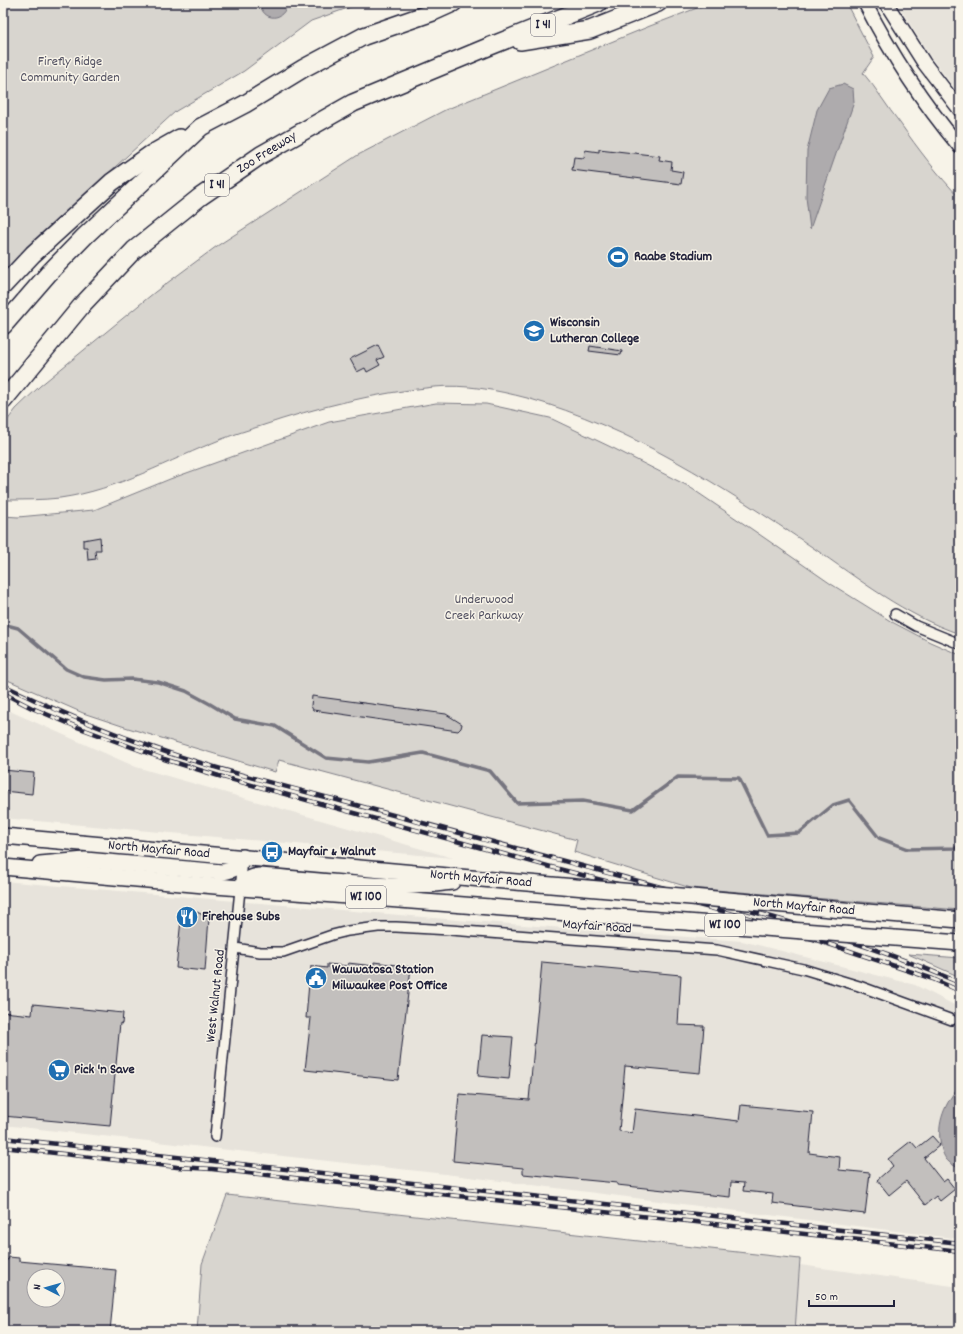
<svg xmlns="http://www.w3.org/2000/svg" width="963" height="1334" viewBox="0 0 963 1334" font-family="Dekko,sans-serif">
	<rect width="100%" height="100%" fill="#f7f3e8"/>
	<filter id="ink" filterUnits="userSpaceOnUse"><feTurbulence type="fractalNoise" baseFrequency=".025" numOctaves="2"/><feDisplacementMap in="SourceGraphic" scale="8" xChannelSelector="R" yChannelSelector="G"/><feConvolveMatrix kernelMatrix="1 2 1 2 8 2 1 2 1" color-interpolation-filters="sRGB"/></filter>
	<g filter="url(#ink)">
		<g fill="#e7e3db">
			<polygon points="897,3 960,3 960,95 930,56"/>
			<polygon points="3,708 136,767 453,858 3,818"/>
			<polygon points="3,881 469,921 742,941 915,985 960,1008 960,1239 445,1174 3,1125"/>
			<polygon points="800,1265 960,1287 960,1331 795,1331"/>
		</g>
		<g fill="#d8d5cf" stroke="#7d7c85">
			<polygon points="3,3 362,3 311,21 244,71 176,111 42,234 3,286"/>
			<path d="M710 3H846L874 57 863 73C877 89 887 107 900 123 918 149 938 175 960 198V634C905 616 859 579 812 547 723 487 631 427 527 398 496 390 466 384 434 387 375 393 317 407 261 426 248 430 235 434 222 439 169 460 118 490 60 498 42 500 22 500 3 500V426L16 409 40 386 155 292 217 246 358 155 445 110 650 26Z"/>
			<polygon points="436,403 486,404 550,418 615,449 688,486 753,530 831,584 892,622 930,642 960,655 960,910 691,888 574,852 577,840 279,760 275,772 128,728 83,713 3,678 3,516 18,517 94,510 170,479 329,422"/>
			<polygon points="908,954 960,958 960,977"/>
			<polygon points="227,1195 800,1259 795,1331 197,1331 202,1264"/>
		</g>
		<g fill="#aeabad" stroke="#76747f">
			<path d="M260 3H287C285 22 262 22 260 3Z"/>
			<polygon points="843,84 853,89 854,102 810,229 806,197 807,151 817,110 829,88"/>
			<path d="M960 1085V1169C957 1167 952 1165 949 1162 944 1158 942 1151 941 1146 936 1123 945 1103 960 1085Z"/>
		</g>
		<g fill="none" stroke-linecap="round" stroke-linejoin="round">
			<polyline stroke="#76747f" stroke-width="3.5" points="3,624 18,628 66,669 84,677 106,680 132,679 158,682 186,691 210,704 235,719 275,726 326,758 368,762 423,753 490,771 517,803 583,801 633,810 678,777 739,778 767,835 799,833 833,805 849,800 879,838 908,849 956,848 960,844"/>
		</g>
		<g fill="#c2bfbd" stroke="#22223b" fill-rule="evenodd">
			<polygon points="599,149 660,156 659,160 672,162 671,170 683,172 681,184 572,170 574,157 584,158 585,150 599,152"/>
			<polygon points="378,345 384,357 377,360 380,365 367,372 365,368 357,372 350,359"/>
			<polygon points="590,346 622,351 621,355 589,351"/>
			<polygon points="100,537 101,550 95,550 96,559 88,560 87,547 83,547 83,540"/>
			<polygon points="312,696 446,714 462,724 461,728 458,731 313,710 311,706"/>
			<polygon points="3,770 34,773 32,794 3,791"/>
			<polygon points="182,910 191,911 191,912 195,912 195,911 209,918 205,971 176,968"/>
			<polygon points="374,962 411,967 398,1080 305,1070 311,1018 306,1018 309,983 311,983 312,977 310,977 311,966 327,968 327,964 348,966 348,963 374,966"/>
			<polygon points="542,962 681,975 678,1025 704,1026 700,1073 625,1066 619,1131 632,1133 635,1109 739,1121 741,1105 813,1112 809,1153 840,1157 839,1170 870,1173 865,1214 772,1203 773,1194 743,1191 744,1183 731,1182 730,1197 617,1185 617,1183 523,1174 523,1168 453,1161 459,1094 529,1100"/>
			<polygon points="33,1004 123,1013 122,1024 120,1023 110,1126 3,1116 3,1012 32,1015"/>
			<polygon points="482,1035 513,1037 509,1079 478,1076"/>
			<polygon points="932,1136 940,1145 924,1158 943,1182 947,1179 955,1189 940,1201 936,1196 925,1205 906,1181 889,1195 877,1180 893,1166 888,1159 911,1141 917,1148"/>
			<path d="M9 1257 19 1258V1261L116 1270 110 1331H3V1259L8 1260ZM34 1276H58V1300H34Z"/>
		</g>
		<g fill="none" stroke-linecap="round" stroke-linejoin="round">
			<g stroke="#22223b" stroke-width="12">
				<g id="street">
					<polyline points="895,614 916,626 960,644"/>
					<polyline points="235,948 260,952 283,952 332,935 348,931 378,927 396,927 450,930 717,950 803,969 859,986 952,1020"/>
					<polyline points="215,1137 243,860"/>
				</g>
			</g>
			<g stroke="#22223b" stroke-width="16">
				<g id="secondary">
					<path d="M865 3C891 54 923 103 960 147"/>
					<polyline points="886,3 924,63 960,110"/>
				</g>
			</g>
			<g stroke="#22223b" stroke-width="18">
				<g id="primary">
					<polyline points="3,836 493,880"/>
					<path d="M40 864 85 860 222 872C235 870 237 868 243 857"/>
					<polyline points="3,867 215,886 490,907"/>
					<path d="M241 888C247 880 250 877 259 876 305 879 351 885 397 886 416 887 434 884 452 882"/>
				</g>
			</g>
			<g stroke="#22223b" stroke-width="20">
				<g id="highway">
					<polyline points="520,41 590,30 658,3"/>
					<polyline points="3,286 33,254 112,182 150,155 180,138"/>
					<polyline points="3,326 49,273 85,236 201,127 245,104 304,68 364,36 433,12 453,3"/>
					<polyline points="3,401 83,304 134,250 200,197 261,155 353,103 488,47 598,3"/>
				</g>
			</g>
			<use href="#street" stroke="#f7f3e8" stroke-width="9"/>
			<use href="#secondary" stroke="#f7f3e8" stroke-width="13"/>
			<use href="#primary" stroke="#f7f3e8" stroke-width="15"/>
			<use href="#highway" stroke="#f7f3e8" stroke-width="17"/>
			<g stroke="#22223b" stroke-width="4.5">
				<g id="rail">
					<path d="M3 685C56 711 110 733 166 752 228 773 292 788 356 805 455 832 554 859 653 885 757 912 862 940 960 983"/>
					<polyline points="3,693 32,708 77,727 164,759 219,776 551,867 745,917 841,948 933,979 960,991"/>
					<polyline points="3,1138 960,1243"/>
					<polyline points="3,1147 177,1167 212,1169 960,1251"/>
				</g>
			</g>
			<use href="#rail" stroke="#f7f3e8" stroke-width="3" stroke-dasharray="9" stroke-linecap="butt"/>
			<g stroke="#22223b" stroke-width="18" stroke-linecap="butt">
				<g id="primary-bridge">
					<polyline points="493,880 960,920"/>
					<polyline points="490,907 960,943"/>
				</g>
			</g>
			<use href="#primary-bridge" stroke="#f7f3e8" stroke-width="15"/>
		</g>
	</g>
	<defs>
		<g id="stadium-disc" transform="scale(1.15)"><circle r="9.5" fill="#1f6fb2" stroke="#f7f3e8"/><path d="M0-5a6.5 5 0 1 0 0 10a6.5 5 0 1 0 0-10ZM-3.5-1.8h7v3.6h-7Z" fill="#fff"/></g>
		<g id="university-disc" transform="scale(1.15)"><circle r="9.5" fill="#1f6fb2" stroke="#f7f3e8"/><path d="M0-5L7-2L0 1L-7-2ZM-4 1L0 2.5L4 1V4Q0 6-4 4Z" fill="#fff"/></g>
		<g id="bus-disc" transform="scale(1.15)"><circle r="9.5" fill="#1f6fb2" stroke="#f7f3e8"/><path d="M-5-6H5V4H4V6H2V4H-2V6H-4V4H-5ZM-3.5-4V0h7V-4ZM-3.5 1.2v1.5H-2V1.2ZM2 1.2v1.5H3.5V1.2Z" fill="#fff"/></g>
		<g id="restaurant-disc" transform="scale(1.15)"><circle r="9.5" fill="#1f6fb2" stroke="#f7f3e8"/><path d="M-5-6h1v4h1v-4h1v4h1v-4h1v5L-1.5 .5V6h-2V.5L-5-1ZM5-6V6H3V1.5H1.5Q1.5-4 5-6Z" fill="#fff"/></g>
		<g id="civic-disc" transform="scale(1.15)"><circle r="9.5" fill="#1f6fb2" stroke="#f7f3e8"/><path d="M-.6-6.5H3V-4.5H.6V-3L4-1V1h2V6H-6V1h2V-1L-.6-3ZM-1.2 2.5V6h2.4V2.5Z" fill="#fff"/></g>
		<g id="supermarket-disc" transform="scale(1.15)"><circle r="9.5" fill="#1f6fb2" stroke="#f7f3e8"/><path d="M-6-5.5h2.5l.6 2H6L4.5 2H-2.5L-4.4-4H-6ZM-1.5 3.2a1.3 1.3 0 1 0 .1 0ZM3 3.2a1.3 1.3 0 1 0 .1 0Z" fill="#fff"/></g>
	</defs>
	<g fill-rule="evenodd">
		<use href="#stadium-disc" x="618" y="257"/>
		<use href="#university-disc" x="534" y="331"/>
		<use href="#bus-disc" x="272" y="852"/>
		<use href="#restaurant-disc" x="187" y="917"/>
		<use href="#civic-disc" x="316" y="978"/>
		<use href="#supermarket-disc" x="59" y="1070"/>
	</g>
	<g text-anchor="middle" dominant-baseline="central" stroke-width="3" stroke-linejoin="round" paint-order="stroke">
		<g fill="#f7f3e8" stroke="#62616f" stroke-width="1">
			<rect x="531" y="14" width="24" height="22" rx="3"/>
			<rect x="205" y="174" width="24" height="22" rx="3"/>
			<rect x="346" y="886" width="40" height="22" rx="3"/>
			<rect x="705" y="914" width="40" height="22" rx="3"/>
		</g>
		<g font-size="13" font-weight="bold" fill="#22223b">
			<text x="543" y="25">I 41</text>
			<text x="217" y="185">I 41</text>
			<text x="366" y="897">WI 100</text>
			<text x="725" y="925">WI 100</text>
		</g>
		<g font-size="14" fill="#504f60" stroke="#f7f3e8">
			<text x="70" y="62">Firefly Ridge<tspan x="70" dy="16">Community Garden</tspan></text>
			<text x="484" y="600">Underwood<tspan x="484" dy="16">Creek Parkway</tspan></text>
		</g>
		<g font-size="14" fill="#22223b" stroke="#f7f3e8">
			<text transform="translate(267 153) rotate(-32)">Zoo Freeway</text>
			<text transform="translate(159 850) rotate(5)">North Mayfair Road</text>
			<text transform="translate(481 879) rotate(5)">North Mayfair Road</text>
			<text transform="translate(804 907) rotate(5)">North Mayfair Road</text>
			<text transform="translate(597 927) rotate(4)">Mayfair Road</text>
			<text transform="translate(216 996) rotate(-84)">West Walnut Road</text>
		</g>
		<g font-size="14" font-weight="bold" fill="#22223b" stroke="#f7f3e8" text-anchor="start">
			<text x="634" y="257">Raabe Stadium</text>
			<text x="550" y="323">Wisconsin<tspan x="550" dy="16">Lutheran College</tspan></text>
			<text x="288" y="852">Mayfair &amp; Walnut</text>
			<text x="202" y="917">Firehouse Subs</text>
			<text x="332" y="970">Wauwatosa Station<tspan x="332" dy="16">Milwaukee Post Office</tspan></text>
			<text x="74" y="1070">Pick 'n Save</text>
		</g>
	</g>
	<rect width="963" height="1334" fill="none" stroke="#f7f3e8" stroke-width="16"/>
	<rect x="8" y="8" width="947" height="1318" fill="none" stroke="#22223b" stroke-width="1.5" filter="url(#ink)"/>
	<g transform="translate(46 1288) rotate(276)"><circle r="19" fill="#f7f3e8" stroke="#a29fa3"/>
	<path d="M0-3L7 15L0 10L-7 15Z" fill="#1f6fb2"/>
	<text y="-6" font-size="11" font-weight="bold" text-anchor="middle" fill="#22223b">N</text>
	</g>
	<path d="M809 1300v6h85v-6" fill="none" stroke="#22223b" stroke-width="2"/>
	<text x="815" y="1300" font-size="12" fill="#22223b" stroke="#f7f3e8" stroke-width="3" paint-order="stroke">50 m</text>
</svg>
